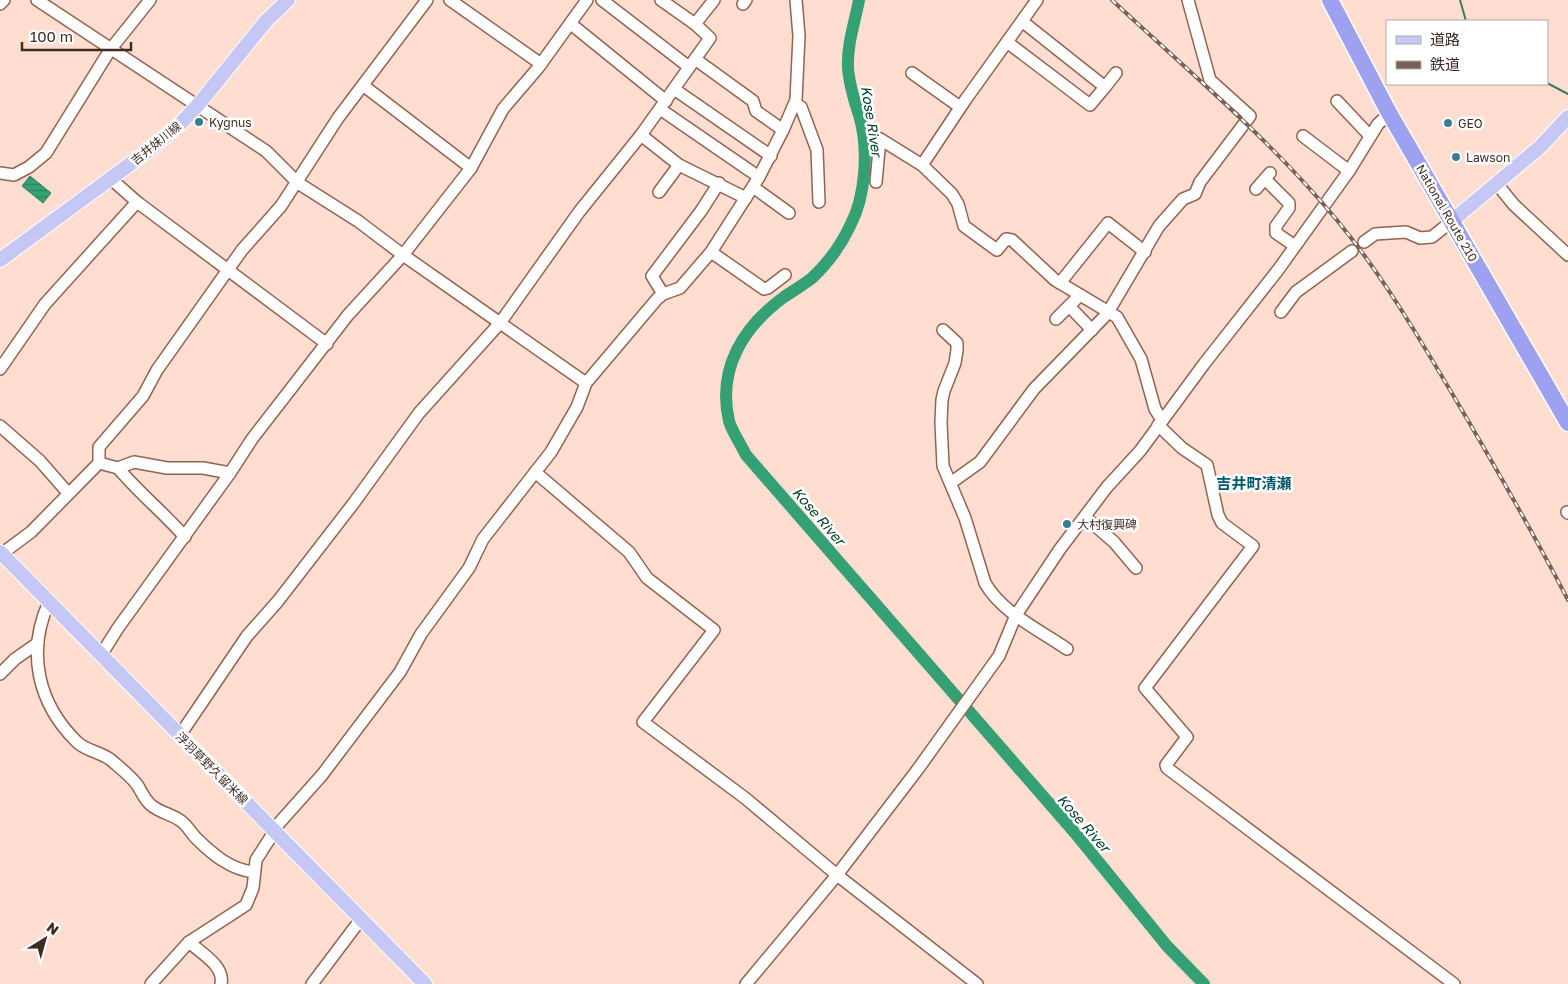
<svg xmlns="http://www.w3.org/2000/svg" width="1568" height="984" viewBox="0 0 1568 984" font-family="'Golos Text','Noto Sans JP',sans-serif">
	<defs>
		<pattern id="water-rules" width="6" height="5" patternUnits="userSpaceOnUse" patternTransform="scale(1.25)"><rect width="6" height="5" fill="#35a074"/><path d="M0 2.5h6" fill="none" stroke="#2e835f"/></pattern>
	</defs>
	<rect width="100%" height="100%" fill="#ffddd0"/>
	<polygon fill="url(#water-rules)" stroke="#387d5c" points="30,176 51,193 43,203 22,186"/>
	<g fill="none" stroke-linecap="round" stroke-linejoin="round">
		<g stroke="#387d5c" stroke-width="2">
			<polyline points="1460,0 1466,21"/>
			<polyline points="1547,83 1568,94"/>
		</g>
		<path stroke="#35a074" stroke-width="12" d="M859 0C855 22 847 44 848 67 849 84 854 100 859 115 869 148 866 196 850 226 841 245 827 264 812 278 803 285 793 291 784 297 743 327 717 369 729 421 732 432 741 444 746 455L1075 833 1167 946 1204 984"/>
		<g stroke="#936350" stroke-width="14">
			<g id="minor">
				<polyline points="37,0 266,151 298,183 358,221 403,255 586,383"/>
				<polyline points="450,0 541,64"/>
				<polyline points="602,0 689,67"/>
				<polyline points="1037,0 966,99 922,165 952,194 958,204 964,226 997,250 1006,239 1012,240 1055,280 1117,317 1141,359 1155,409 1162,420"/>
				<polyline points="0,4 4,0"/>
				<polyline points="743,4 746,0"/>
				<polyline points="1023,22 1105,87 1116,73"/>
				<polyline points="571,24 666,101"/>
				<polyline points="695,24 714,0"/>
				<polyline points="1007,42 1090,105 1105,87"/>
				<polyline points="695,59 753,101 756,111 783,130"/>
				<polyline points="912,73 960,107"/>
				<polyline points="364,86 471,168"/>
				<polyline points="674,89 771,156"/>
				<polyline points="1337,101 1370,136"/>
				<polyline points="795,104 801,107 817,150 819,202"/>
				<polyline points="660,109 759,177"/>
				<polyline points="641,135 679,165 746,198"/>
				<polyline points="1303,136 1349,171"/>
				<polyline points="0,173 14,175 29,167 46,153 110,50 150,0"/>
				<polyline points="1265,179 1289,203 1289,208 1276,226 1276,233 1295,246"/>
				<polyline points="876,182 880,139 922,165"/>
				<polyline points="1497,184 1514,205 1568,255"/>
				<polyline points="753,187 789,213"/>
				<polyline points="1256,189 1270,173"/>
				<polyline points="659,192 679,165"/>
				<polyline points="137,202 327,344"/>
				<polyline points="1364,242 1375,234 1406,232 1420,238 1432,237 1452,221"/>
				<polyline points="711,252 764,289 768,288 785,275"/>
				<polyline points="1060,283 1108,223 1145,252"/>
				<polyline points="663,294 652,276 701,211 719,183"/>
				<polyline points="1069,306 1092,330"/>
				<polyline points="1281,312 1296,292 1352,251"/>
				<polyline points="1056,319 1080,295"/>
				<path d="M943 330 957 343V350L955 363 944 391 942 400 941 422 943 466 965 518 985 583C1002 613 1040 630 1067 649"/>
				<polyline points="0,369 45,304 137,202 110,178"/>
				<polyline points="1158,425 1182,448 1207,465 1218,515 1222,523 1253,546 1145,688 1187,737 1166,765 1167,768 1454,984"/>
				<polyline points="0,426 40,461 68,493"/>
				<polyline points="99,463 99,447 143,396 157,370 242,250 281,206 338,118 427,0"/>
				<path d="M118 468C139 493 164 513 185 537"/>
				<polyline points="535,472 629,552 647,578 714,630 643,722 745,798 837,875 977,984"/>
				<polyline points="952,482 980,462 1034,389 1107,314 1159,226 1183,199 1195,194 1200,182 1250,116 1210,80 1188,0"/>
				<polyline points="1567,512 1568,513"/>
				<polyline points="1085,517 1114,542 1136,568"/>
				<polyline points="0,555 31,532 99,463 118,468 134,462 167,468 203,468 230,473 252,439 348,315 403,255 471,168 503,109 538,68 587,0"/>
				<path d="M49 602C26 652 38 704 77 742 86 751 101 752 111 760 120 768 131 776 138 786 142 793 145 800 151 805 160 813 172 814 181 821 187 825 191 833 196 838 212 854 231 870 254 872"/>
				<polyline points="101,655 118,628 230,473"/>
				<polyline points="0,674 15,659 38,643"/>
				<polyline points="180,735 247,636 278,601 353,504 419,413 500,323 579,212 641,135 710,38 695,24 661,0"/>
				<path d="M189 942C201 953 225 966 221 984"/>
				<polyline points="151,984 189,942 246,905 253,888 256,860 272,835 273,830 322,775 400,672 421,634 469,568 483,539 551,452 577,407 586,383 657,299 663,294 680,288 711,252 759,177 783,130 796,100 799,36 796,0"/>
				<polyline points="312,984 361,919"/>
				<polyline points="746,984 837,875 918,769 999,656 1016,615 1060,549 1107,487 1140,451 1204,364 1278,270 1349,171 1378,124 1389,114"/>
			</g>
		</g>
		<g stroke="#fff" stroke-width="16">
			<g id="major">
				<polyline points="1452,221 1541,146 1568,117"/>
				<polyline points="0,260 152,148 180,124 198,105 266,21 288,0"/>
				<polyline points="0,552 425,984"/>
			</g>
		</g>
		<g stroke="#fff" stroke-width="19">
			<polyline id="highway" points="1330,0 1388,111 1568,423"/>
		</g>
		<use href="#minor" stroke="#fff" stroke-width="11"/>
		<use href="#major" stroke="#c5c7f5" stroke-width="14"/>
		<use href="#highway" stroke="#9ea1ef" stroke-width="16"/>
		<g stroke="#7a6158" stroke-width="4">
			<path id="rail" d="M1112 0C1188 71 1269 138 1336 219 1380 272 1415 331 1450 390 1491 459 1531 529 1568 600"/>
		</g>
		<use href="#rail" stroke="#fff" stroke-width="2" stroke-dasharray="5.5" stroke-linecap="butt"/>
	</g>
	<g fill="#3c7b90" stroke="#fff" stroke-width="2">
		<circle cx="199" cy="122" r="5"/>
		<circle cx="1448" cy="123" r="5"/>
		<circle cx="1456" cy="157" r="5"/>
		<circle cx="1067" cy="524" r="5"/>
	</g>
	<g text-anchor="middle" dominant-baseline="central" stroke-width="5" stroke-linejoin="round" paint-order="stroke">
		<g font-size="12" fill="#402b23" stroke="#fff" text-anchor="start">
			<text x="209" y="122">Kygnus</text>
			<text x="1458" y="123">GEO</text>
			<text x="1466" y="157">Lawson</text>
			<text x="1077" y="524">大村復興碑</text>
		</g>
		<g font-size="12" fill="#402b23" stroke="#fff">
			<text transform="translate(156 143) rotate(-39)">吉井妹川線</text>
			<text transform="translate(1447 213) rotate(60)">National Route 210</text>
			<text transform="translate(212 768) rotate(45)">浮羽草野久留米線</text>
		</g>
		<g font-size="14" font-style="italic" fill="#014029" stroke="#fff">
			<text transform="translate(872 121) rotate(81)">Kose River</text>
			<text transform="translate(819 516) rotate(49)">Kose River</text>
			<text transform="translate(1084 823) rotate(49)">Kose River</text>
		</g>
		<g font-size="15" font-weight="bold" fill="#00586e" stroke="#fff">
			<text x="1254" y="483">吉井町清瀬</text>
		</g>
	</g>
	<rect x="1386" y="20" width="162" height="65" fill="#ffffff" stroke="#b3aaa7"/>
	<rect x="1396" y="36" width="25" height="8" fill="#c5c7f5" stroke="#b3aaa7"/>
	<text x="1430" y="45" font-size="15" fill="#402b23">道路</text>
	<rect x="1396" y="61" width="25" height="8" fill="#7a6158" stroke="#b3aaa7"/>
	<text x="1430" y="70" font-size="15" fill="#402b23">鉄道</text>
	<g transform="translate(45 939) rotate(37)" stroke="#ffffff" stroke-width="4" paint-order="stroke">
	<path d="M0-4L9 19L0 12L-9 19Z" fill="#402b23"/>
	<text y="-8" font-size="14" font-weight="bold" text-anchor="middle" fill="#402b23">N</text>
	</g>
	<path d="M22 42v8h109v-8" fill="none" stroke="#402b23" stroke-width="2.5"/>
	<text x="30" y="42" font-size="15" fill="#402b23" stroke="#ffffff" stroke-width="4" paint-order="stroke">100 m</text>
</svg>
